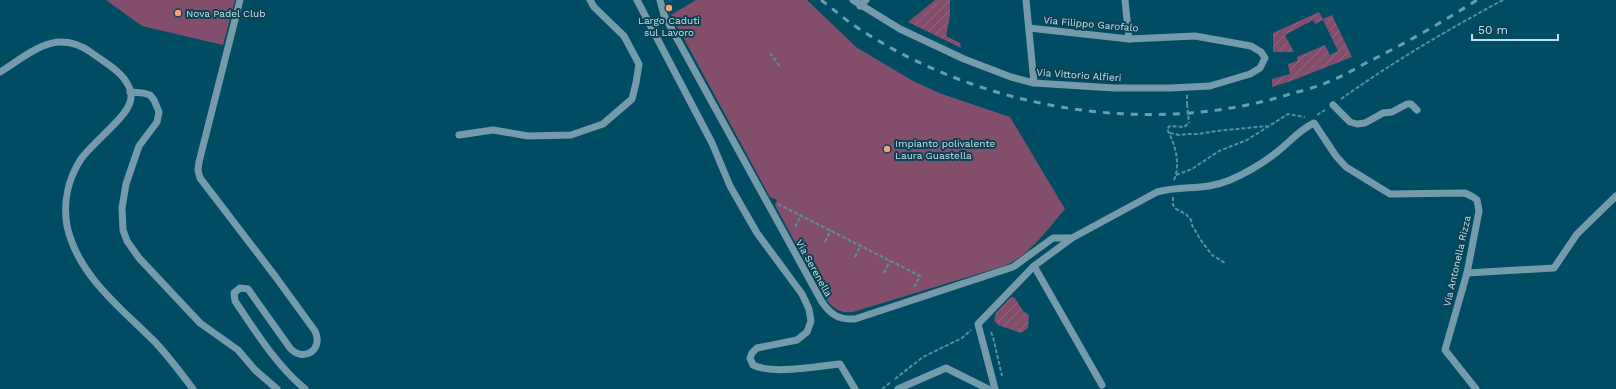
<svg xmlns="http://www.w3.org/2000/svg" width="1616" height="389" viewBox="0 0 1616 389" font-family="'Work Sans',sans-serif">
	<defs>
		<pattern id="garden-furrows" width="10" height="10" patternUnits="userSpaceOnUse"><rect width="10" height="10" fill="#824e6c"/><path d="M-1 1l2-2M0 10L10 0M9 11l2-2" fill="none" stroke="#926781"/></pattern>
	</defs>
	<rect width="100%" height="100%" fill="#004d63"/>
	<g fill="url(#garden-furrows)">
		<polygon points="935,0 950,0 950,16 946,36 960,43 961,48 908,22"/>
		<polygon points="1319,12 1323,19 1332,15 1352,57 1291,81 1272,87 1272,79 1290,74 1288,64 1297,61 1297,57 1325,45 1330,55 1338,51 1323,20 1315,24 1313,20 1285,35 1294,52 1273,52 1273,33"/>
		<polygon points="1011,297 1015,298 1023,311 1029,315 1028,328 1021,333 998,325 994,320 996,313"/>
	</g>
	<g fill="#824e6c">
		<polygon points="106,0 235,0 223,45 142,26"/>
		<path d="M696 0H807L856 47 913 81 939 93 1010 117 1065 209C1047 230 1030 255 1004 266L853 312C837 314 829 305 822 292L775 205 777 200 770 197 671 15Z"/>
	</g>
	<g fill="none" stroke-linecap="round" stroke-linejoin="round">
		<g stroke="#578fa1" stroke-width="2" stroke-dasharray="4 2" stroke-linecap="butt">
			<polyline points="770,53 780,67"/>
			<polyline points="1187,95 1187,104"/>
			<path d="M1341 99C1393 62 1447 30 1503 0"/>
			<polyline points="1317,115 1325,110"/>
			<polyline points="1170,133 1179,135 1187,134 1198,134 1217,131 1267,126"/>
			<polyline points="1176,175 1192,169 1219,151 1247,140 1288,114 1305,117"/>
			<path d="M1174 180C1181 163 1175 144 1167 129L1170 126 1184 127 1189 123"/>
			<polyline points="1173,197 1173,205 1176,209 1186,214 1191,220 1192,225 1200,239 1212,255 1225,263"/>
			<polyline points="778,204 920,276 914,287"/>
			<polyline points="795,227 801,215"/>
			<polyline points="825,242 831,230"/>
			<polyline points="855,257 861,245"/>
			<polyline points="884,273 890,261"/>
			<polyline points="991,332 993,337 1002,376"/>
			<polyline points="895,379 923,357 962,338 971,330"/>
			<polyline points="882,389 891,382"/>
		</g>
		<g stroke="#759bab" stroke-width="7">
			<path d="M240 0 199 162 198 170 200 178 275 276 315 331C324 350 303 363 290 348L248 289 240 288 234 293 235 301C256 332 276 365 305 389"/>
			<path d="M637 0 712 143 730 186 757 233 802 294 809 309 811 321 807 332 797 340 757 348 752 353 750 358 753 365C773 375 817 366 840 364L855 389"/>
			<path d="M660 0 664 15 822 302C831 315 839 320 855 319L1013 267 1053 238H1071"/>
			<polyline points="853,0 900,29 964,59 1011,77 1034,83 1114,88 1170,88 1210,86 1250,74 1260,68 1265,58 1261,52 1251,46 1195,36 1129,39 1029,28"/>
			<polyline points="1026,0 1034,83"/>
			<polyline points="1125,0 1129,39"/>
			<polyline points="860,6 866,0"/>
			<path d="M0 72C31 53 56 27 92 53 104 62 121 71 128 85 131 89 132 97 130 102 127 117 91 144 81 159 68 179 63 203 67 226 78 276 121 308 155 342 169 357 181 373 193 389"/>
			<polyline points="130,92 143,93 150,95 154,100 159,112 157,122 139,146 126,184 122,208 123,230 127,241 139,258 200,323 238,350 255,370 277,389"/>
			<polyline points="1333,105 1350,122 1357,124 1365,123 1383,113 1392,112 1407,104 1411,104 1417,110"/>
			<polyline points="459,135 493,130 528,136 571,135 603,124 632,99 636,83 639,64 624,36 594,7 590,0"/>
			<polyline points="1034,266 1102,385"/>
			<polyline points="1467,273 1554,268 1577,234 1616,196"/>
			<polyline points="898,389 946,368 988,389"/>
			<path d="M995 389 978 324 1034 266 1072 238 1157 192C1183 185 1204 191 1230 180 1246 173 1263 163 1277 152 1290 142 1299 130 1314 123L1336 156 1346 167 1390 194 1465 193 1473 197 1477 200 1479 211 1467 273 1445 350 1476 389"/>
		</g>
		<path stroke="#6a9eaf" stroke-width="3" stroke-dasharray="7 7" stroke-linecap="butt" d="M821 0C832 8 842 17 852 24 975 108 1144 138 1287 95 1300 91 1315 88 1328 82 1341 77 1353 70 1366 63 1404 44 1441 23 1477 0"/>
		<polyline stroke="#578fa1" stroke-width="2" stroke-dasharray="4 2" stroke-linecap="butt" points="1187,104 1189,123"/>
	</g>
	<g fill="#f1a17c" stroke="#0c4152" stroke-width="1.5">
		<circle cx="669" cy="8" r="4"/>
		<circle cx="178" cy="13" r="4"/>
		<circle cx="887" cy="149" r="4"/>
	</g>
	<g text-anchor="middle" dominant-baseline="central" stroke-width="4" stroke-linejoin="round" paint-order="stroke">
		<g font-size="10" fill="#c1e0ed" stroke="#0c4152" text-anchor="start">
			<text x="186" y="13">Nova Padel Club</text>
			<text x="669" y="20" text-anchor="middle">Largo Caduti<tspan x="669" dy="12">sul Lavoro</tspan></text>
			<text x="895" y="143">Impianto polivalente<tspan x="895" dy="12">Laura Guastella</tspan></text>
		</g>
		<g font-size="10" fill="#c1e0ed" stroke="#0c4152">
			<text transform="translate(1091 24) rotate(5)">Via Filippo Garofalo</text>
			<text transform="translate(1079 75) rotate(4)">Via Vittorio Alfieri</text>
			<text transform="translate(1457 261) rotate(-77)">Via Antonella Rizza</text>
			<text transform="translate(814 268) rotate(61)">Via Serenella</text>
		</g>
	</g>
	<path d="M1472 34v6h86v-6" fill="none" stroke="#c1e0ed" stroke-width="2"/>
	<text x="1478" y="34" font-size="12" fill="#c1e0ed" stroke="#0c4152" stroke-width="3" paint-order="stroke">50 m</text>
</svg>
